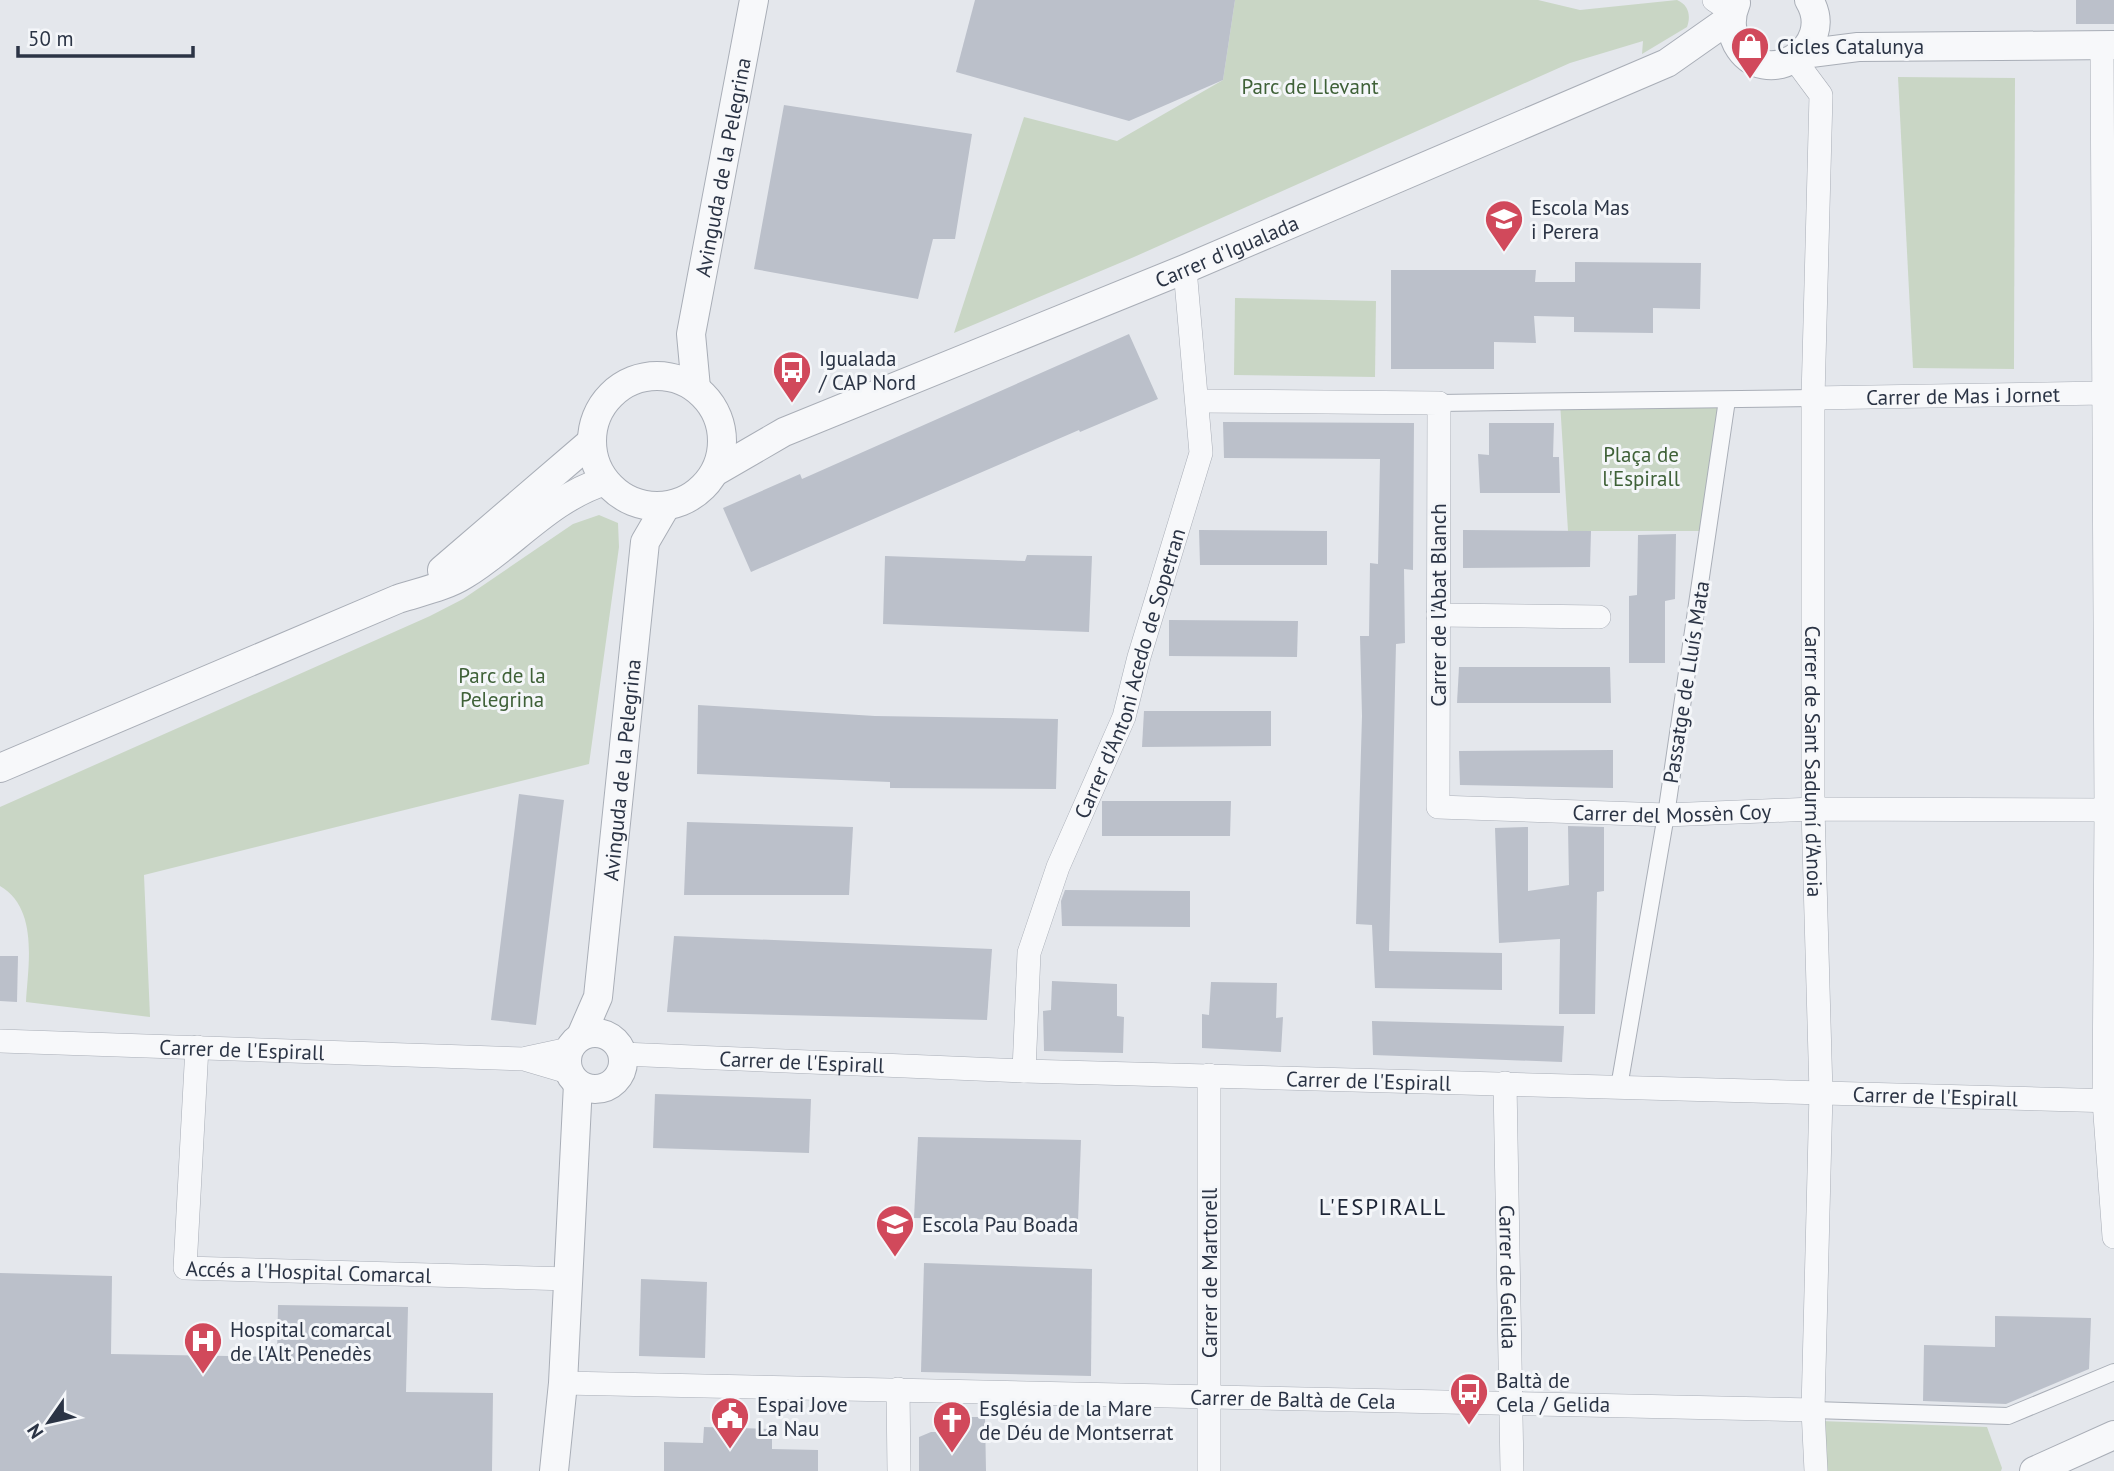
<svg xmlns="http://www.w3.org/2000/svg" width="2114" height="1471" viewBox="0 0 2114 1471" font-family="'PT Sans',sans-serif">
	<rect width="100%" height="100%" fill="#e4e7ec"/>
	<g fill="#c9d6c5">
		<path d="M1235 0H1538L1580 10 1677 0C1689 5 1691 16 1687 27L1642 54 1643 41 1570 63 1134 257 954 333 1024 117 1117 141 1223 80Z"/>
		<polygon points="1898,77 2015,78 2014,369 1913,368"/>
		<polygon points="1235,298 1376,301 1375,377 1234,375"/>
		<polygon points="1727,400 1709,531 1568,531 1560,402"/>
		<path d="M599 515 618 523 619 547 589 764 144 875 150 1017 26 1002C28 965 39 909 0 886V807L430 616 463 599 573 524Z"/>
		<polygon points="1820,1421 1987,1427 2002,1468 2001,1471 1825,1471"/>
	</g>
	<g fill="#bbc0ca">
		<polygon points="975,0 1235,0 1223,80 1129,121 956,72"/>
		<rect x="2076" y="0" width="38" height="24"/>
		<polygon points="784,105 972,134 955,239 933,239 918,299 754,269"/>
		<polygon points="1575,262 1701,263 1700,309 1653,308 1653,333 1574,332 1574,317 1534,316 1536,343 1494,342 1494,369 1391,369 1391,270 1536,270 1535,282 1575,282"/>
		<polygon points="1129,334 1158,399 1080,432 1079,430 751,572 723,508 800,474 802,479"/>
		<polygon points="1223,422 1414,423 1413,570 1404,569 1405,643 1396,644 1389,951 1502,953 1502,990 1375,988 1372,925 1356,924 1362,716 1360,636 1369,636 1370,563 1378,564 1380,459 1224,458"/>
		<polygon points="1489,423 1554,423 1553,457 1559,457 1560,493 1480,493 1478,454 1489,455"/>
		<polygon points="1199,530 1327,531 1327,565 1200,565"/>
		<polygon points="1463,530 1591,531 1590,567 1463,568"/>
		<polygon points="1676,534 1675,599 1665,601 1665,663 1629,663 1629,596 1637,595 1638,535"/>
		<polygon points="1027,555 1092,556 1089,632 883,624 885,556 1025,561"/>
		<polygon points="1169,620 1298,621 1297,657 1169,656"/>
		<polygon points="1459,667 1610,667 1611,703 1457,703"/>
		<polygon points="698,705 875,716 1058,719 1056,789 890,788 890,782 697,774"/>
		<polygon points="1144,711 1271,711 1271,746 1142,747"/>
		<polygon points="1613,750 1613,788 1460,785 1459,751"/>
		<polygon points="519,794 564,800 536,1025 491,1020"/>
		<polygon points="1102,801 1231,801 1230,836 1102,836"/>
		<polygon points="687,822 853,827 849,895 684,895"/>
		<polygon points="1568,826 1604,827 1604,891 1597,892 1595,1014 1559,1014 1560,939 1499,943 1495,828 1528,827 1528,891 1569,885"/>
		<polygon points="1065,890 1190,891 1190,927 1062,926 1061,901"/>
		<polygon points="674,936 992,949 987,1020 667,1012"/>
		<polygon points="0,956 18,956 17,1002 0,1001"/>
		<polygon points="1052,981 1117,984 1117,1016 1124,1017 1123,1053 1044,1051 1043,1011 1051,1010"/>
		<polygon points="1211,982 1277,983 1276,1018 1283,1017 1281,1052 1202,1048 1202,1014 1209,1015"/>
		<polygon points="1372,1021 1564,1026 1562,1062 1373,1055"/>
		<polygon points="655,1094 811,1099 809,1153 653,1148"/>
		<polygon points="918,1137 1081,1140 1078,1221 914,1218"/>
		<polygon points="924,1263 1092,1269 1091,1376 921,1372"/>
		<polygon points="0,1273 112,1276 111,1354 277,1357 278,1305 408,1307 406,1392 493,1393 492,1471 0,1471"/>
		<polygon points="641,1279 707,1282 705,1358 639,1356"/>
		<polygon points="1995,1316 2091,1318 2089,1369 2006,1404 1923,1401 1924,1345 1995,1347"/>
		<polygon points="948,1417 985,1417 986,1471 919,1471 919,1437 931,1432 947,1432"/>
		<polygon points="704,1427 772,1429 772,1449 818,1450 818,1471 664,1471 664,1442 703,1443"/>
	</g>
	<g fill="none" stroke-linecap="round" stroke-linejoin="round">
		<g stroke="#a9aeb7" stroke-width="18">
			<g id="pedestrian">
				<polyline points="1439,403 1813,398"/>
				<polyline points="1619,1087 1666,815 1727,400"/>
				<polyline points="1813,1410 2008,1416 2114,1372"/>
			</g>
		</g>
		<g stroke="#a9aeb7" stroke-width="24">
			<g id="minor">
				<polyline points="1714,0 1732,12"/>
				<polyline points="2102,45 2106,810 2104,1101 2114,1237"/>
				<path id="s1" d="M1795 60 1821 95 1813 398V809L1821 1093 1813 1410 1816 1471"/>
				<path id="s2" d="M1813 398 2103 393 2114 398"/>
				<path id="s3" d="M1197 401 1439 403 1438 807 1666 815 1813 809 2106 810 2114 815"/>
				<polyline points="1438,615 1599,617"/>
				<path id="s4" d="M0 1041 524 1059 568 1072"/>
				<path id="s5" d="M197 1047 185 1268 569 1279"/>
				<path id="s6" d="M622 1054 1024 1071 2114 1101"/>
				<polyline points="527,1058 569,1049"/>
				<path id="s7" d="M1024 1071 1029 953 1058 867 1124 717 1139 657 1201 453 1185 269"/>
				<path id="s8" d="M1505 1083 1512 1471"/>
				<path id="s9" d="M563 1383 1813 1410"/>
				<polyline points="898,1389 899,1471"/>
				<polyline points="1209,1471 1209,1075"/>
			</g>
		</g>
		<g stroke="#a9aeb7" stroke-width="30">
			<g id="tertiary">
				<path d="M1736 3C1730 17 1730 30 1737 44 1764 93 1838 48 1809 0"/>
				<polyline points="1803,54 1858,47 2114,45"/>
				<circle cx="657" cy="441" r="65"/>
				<path id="s10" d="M696 388 691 334 754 0"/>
				<path id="s11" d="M715 472 784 432 1185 269 1667 63 1731 18"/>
				<polyline points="442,570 591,442"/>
				<path d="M0 768 398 599C419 592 445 587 464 575 512 546 550 498 605 481"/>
				<circle cx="595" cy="1061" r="28"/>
				<path id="s12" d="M581 1036 598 997 645 542 666 506"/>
				<polyline points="554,1471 563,1383 578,1084"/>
				<polyline points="2034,1471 2114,1435"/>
			</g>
		</g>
		<use href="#pedestrian" stroke="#f7f8fa" stroke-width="16"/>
		<use href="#minor" stroke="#f7f8fa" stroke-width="23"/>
		<use href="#tertiary" stroke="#f7f8fa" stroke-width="28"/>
	</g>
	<defs>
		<g id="shop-pin" transform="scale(2.0125)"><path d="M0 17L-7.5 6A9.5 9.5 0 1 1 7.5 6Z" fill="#d1495b" stroke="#f4f6f9"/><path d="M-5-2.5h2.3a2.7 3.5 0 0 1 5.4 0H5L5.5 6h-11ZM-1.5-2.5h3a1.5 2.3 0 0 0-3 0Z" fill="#fff"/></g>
		<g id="school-pin" transform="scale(2.0125)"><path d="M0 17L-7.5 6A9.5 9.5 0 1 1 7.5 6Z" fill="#d1495b" stroke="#f4f6f9"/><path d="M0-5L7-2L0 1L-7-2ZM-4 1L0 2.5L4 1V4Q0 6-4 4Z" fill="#fff"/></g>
		<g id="bus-pin" transform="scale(2.0125)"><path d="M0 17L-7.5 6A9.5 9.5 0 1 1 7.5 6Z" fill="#d1495b" stroke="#f4f6f9"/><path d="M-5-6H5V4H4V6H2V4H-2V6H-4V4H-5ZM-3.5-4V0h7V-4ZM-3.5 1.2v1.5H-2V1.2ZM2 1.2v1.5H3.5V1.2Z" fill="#fff"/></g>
		<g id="hospital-pin" transform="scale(2.0125)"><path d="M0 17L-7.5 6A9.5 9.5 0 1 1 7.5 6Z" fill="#d1495b" stroke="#f4f6f9"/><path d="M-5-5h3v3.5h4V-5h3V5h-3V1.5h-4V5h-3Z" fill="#fff"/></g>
		<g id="civic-pin" transform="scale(2.0125)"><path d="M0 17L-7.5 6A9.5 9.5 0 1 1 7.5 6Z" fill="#d1495b" stroke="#f4f6f9"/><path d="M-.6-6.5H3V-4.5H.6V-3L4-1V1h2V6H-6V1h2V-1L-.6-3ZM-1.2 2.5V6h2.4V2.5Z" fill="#fff"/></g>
		<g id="church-pin" transform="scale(2.0125)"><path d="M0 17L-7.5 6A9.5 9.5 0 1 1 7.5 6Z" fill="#d1495b" stroke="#f4f6f9"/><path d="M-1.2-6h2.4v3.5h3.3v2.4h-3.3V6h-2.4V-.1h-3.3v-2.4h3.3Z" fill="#fff"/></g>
	</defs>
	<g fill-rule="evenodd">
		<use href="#shop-pin" x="1750" y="46"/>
		<use href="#school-pin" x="1504" y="219"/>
		<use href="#bus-pin" x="792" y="370"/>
		<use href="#school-pin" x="895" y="1224"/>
		<use href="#hospital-pin" x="203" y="1341"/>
		<use href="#bus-pin" x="1469" y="1392"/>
		<use href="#civic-pin" x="730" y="1416"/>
		<use href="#church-pin" x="952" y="1420"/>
	</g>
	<g text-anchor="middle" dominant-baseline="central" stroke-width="6" stroke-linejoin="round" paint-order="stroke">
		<g font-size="21" fill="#2b3445" stroke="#f4f6f9" text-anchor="start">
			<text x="1777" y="46">Cicles Catalunya</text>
			<text x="1531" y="207">Escola Mas<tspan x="1531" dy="24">i Perera</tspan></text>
			<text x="819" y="358">Igualada<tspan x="819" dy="24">/ CAP Nord</tspan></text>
			<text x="922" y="1224">Escola Pau Boada</text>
			<text x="230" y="1329">Hospital comarcal<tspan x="230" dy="24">de l'Alt Penedès</tspan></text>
			<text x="1496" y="1380">Baltà de<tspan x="1496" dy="24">Cela / Gelida</tspan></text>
			<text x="757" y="1404">Espai Jove<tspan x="757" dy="24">La Nau</tspan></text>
			<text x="979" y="1408">Església de la Mare<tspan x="979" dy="24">de Déu de Montserrat</tspan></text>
		</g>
		<g font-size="21" fill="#3f6138" stroke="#f4f6f9">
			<text x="1310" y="86">Parc de Llevant</text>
			<text x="1641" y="454">Plaça de<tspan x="1641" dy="24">l'Espirall</tspan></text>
			<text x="502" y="675">Parc de la<tspan x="502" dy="24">Pelegrina</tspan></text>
		</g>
		<g font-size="21" fill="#2b3445" stroke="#f4f6f9">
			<text stroke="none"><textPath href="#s10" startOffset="224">Avinguda de la Pelegrina</textPath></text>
			<text stroke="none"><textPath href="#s11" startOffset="558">Carrer d'Igualada</textPath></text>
			<text stroke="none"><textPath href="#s2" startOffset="150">Carrer de Mas i Jornet</textPath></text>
			<text transform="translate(1438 605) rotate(-90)">Carrer de l'Abat Blanch</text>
			<text stroke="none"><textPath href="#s7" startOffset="416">Carrer d'Antoni Acedo de Sopetran</textPath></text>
			<text transform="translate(1686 682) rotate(-81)">Passatge de Lluís Mata</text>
			<text stroke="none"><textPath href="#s1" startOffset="710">Carrer de Sant Sadurní d'Anoia</textPath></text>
			<text stroke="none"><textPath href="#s12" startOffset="271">Avinguda de la Pelegrina</textPath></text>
			<text stroke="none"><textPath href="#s3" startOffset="880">Carrer del Mossèn Coy</textPath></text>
			<text stroke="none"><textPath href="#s4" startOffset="242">Carrer de l'Espirall</textPath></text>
			<text stroke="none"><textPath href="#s6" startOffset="180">Carrer de l'Espirall</textPath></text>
			<text stroke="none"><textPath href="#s6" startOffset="747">Carrer de l'Espirall</textPath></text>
			<text stroke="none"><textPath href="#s6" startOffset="1314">Carrer de l'Espirall</textPath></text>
			<text stroke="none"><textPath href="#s5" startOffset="345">Accés a l'Hospital Comarcal</textPath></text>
			<text transform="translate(1209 1273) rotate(-90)">Carrer de Martorell</text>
			<text stroke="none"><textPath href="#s8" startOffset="194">Carrer de Gelida</textPath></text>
			<text stroke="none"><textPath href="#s9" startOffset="730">Carrer de Baltà de Cela</textPath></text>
		</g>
		<g font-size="23" letter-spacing="2" fill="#1d2536" stroke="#f4f6f9">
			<text x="1383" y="1206">L'ESPIRALL</text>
		</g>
	</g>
	<g transform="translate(49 1422) rotate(236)" stroke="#f4f6f9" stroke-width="5" paint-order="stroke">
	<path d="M0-5L12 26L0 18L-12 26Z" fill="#2b3445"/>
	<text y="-10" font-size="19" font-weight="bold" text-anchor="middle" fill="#2b3445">N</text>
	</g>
	<path d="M18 46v10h175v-10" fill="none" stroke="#2b3445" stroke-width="3.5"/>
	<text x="28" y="46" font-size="21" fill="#2b3445" stroke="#f4f6f9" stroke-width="5" paint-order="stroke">50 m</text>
</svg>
